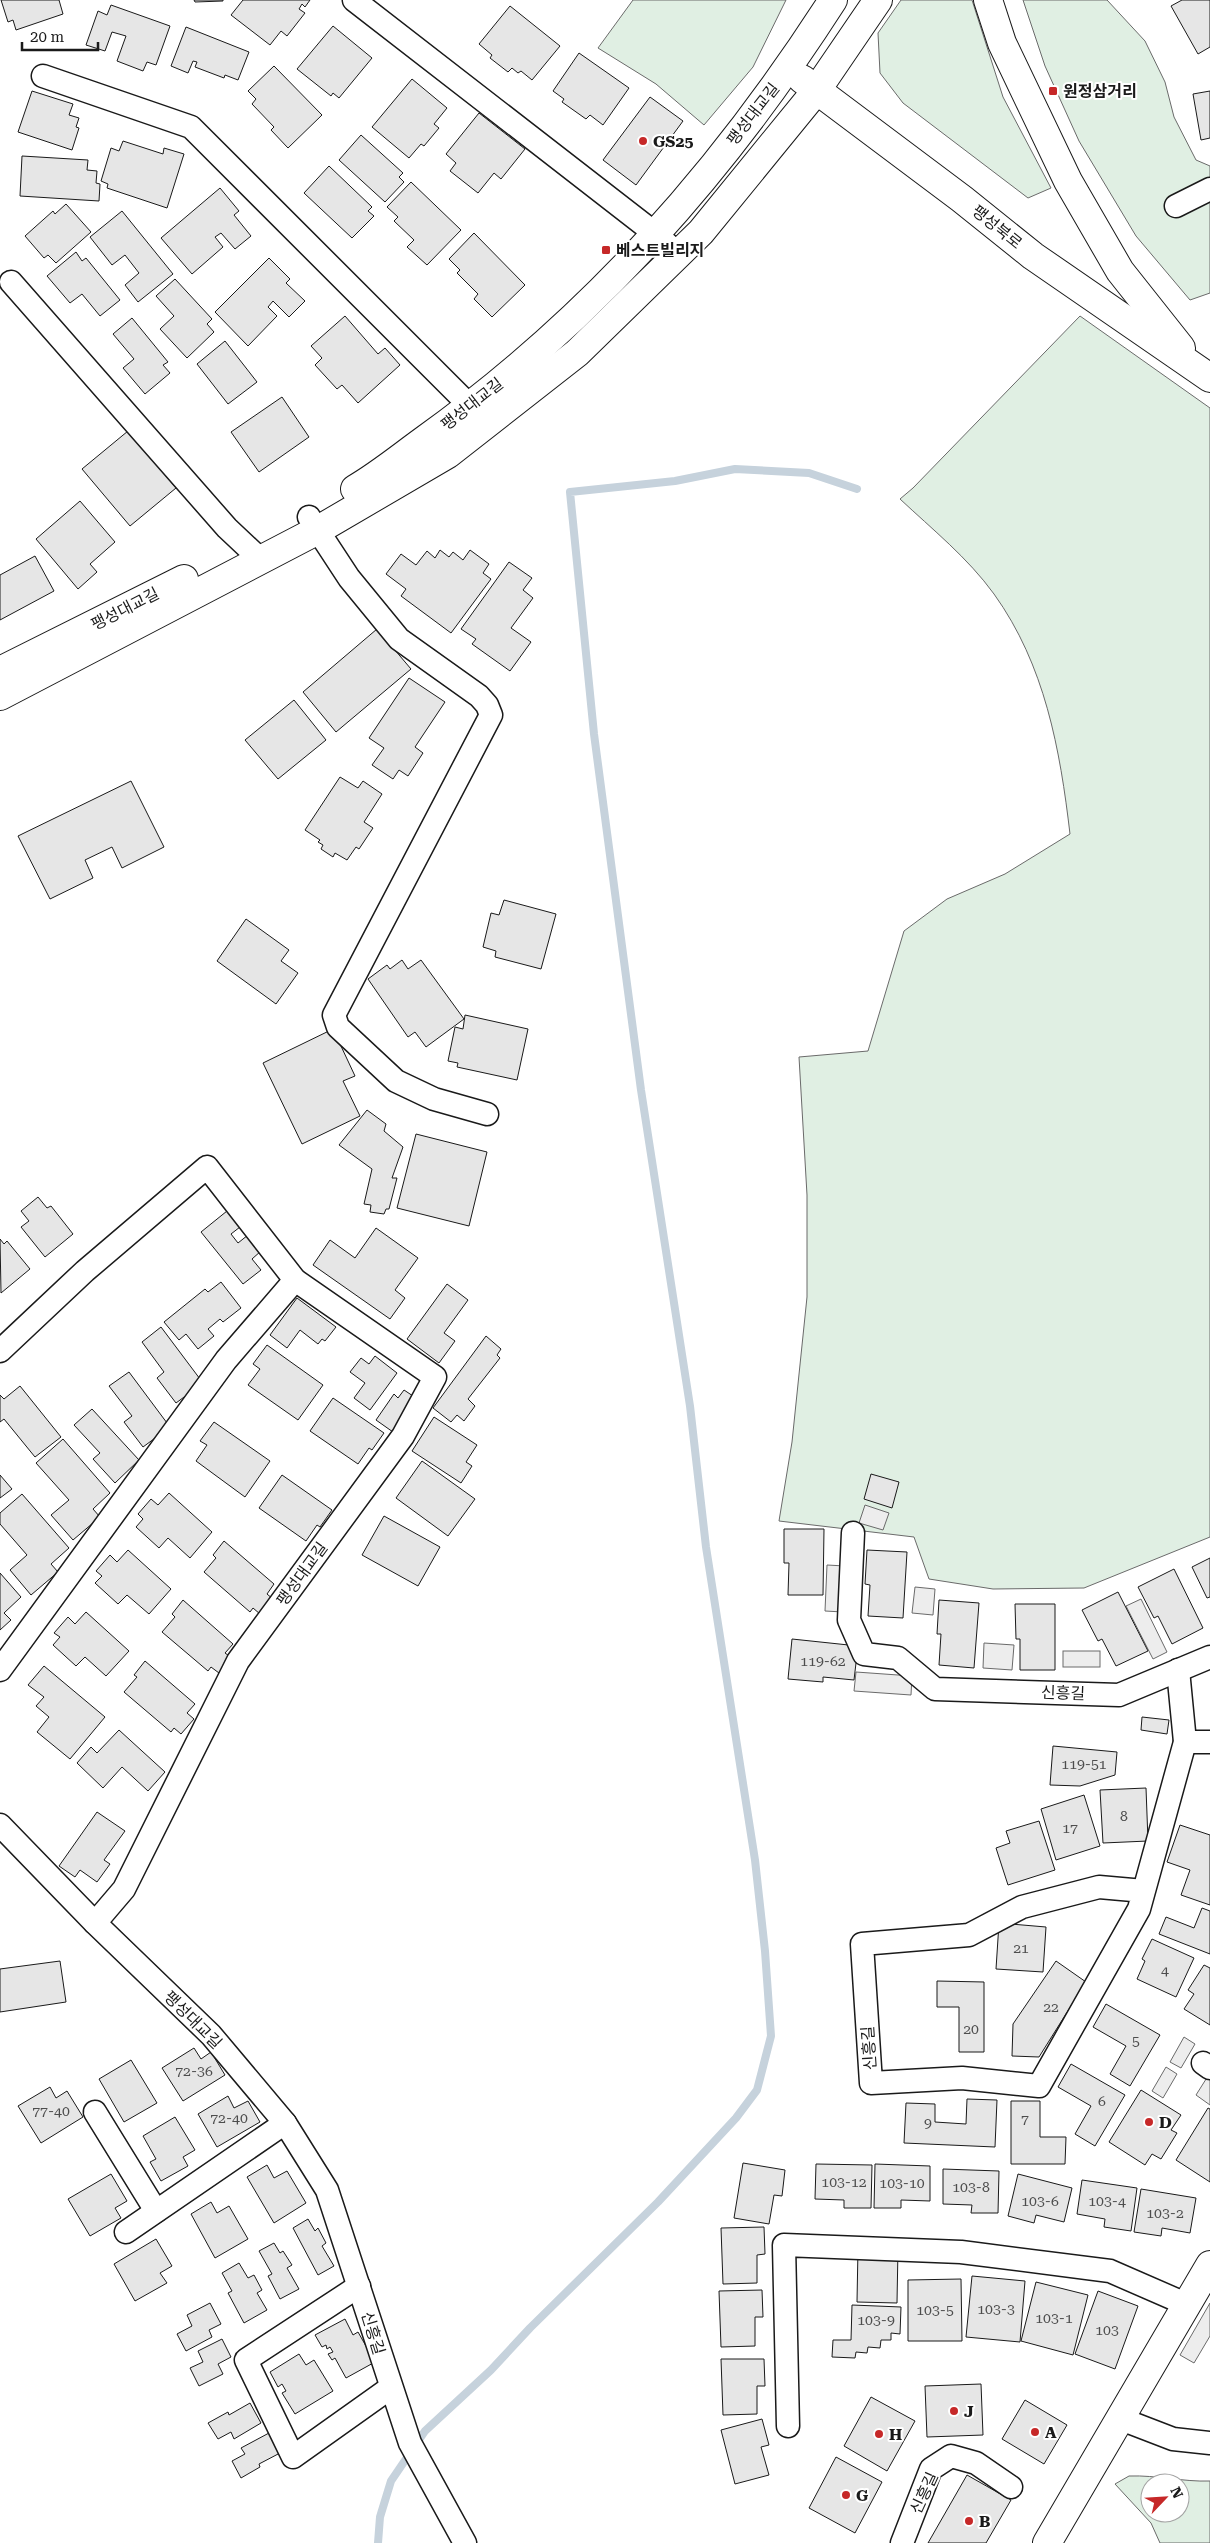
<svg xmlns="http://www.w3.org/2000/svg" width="1210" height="2543" viewBox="0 0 1210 2543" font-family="'Roboto Serif','Noto Sans KR',serif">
	<rect width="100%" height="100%" fill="#fff"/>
	<g fill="#e0efe3" stroke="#6a6a6a" fill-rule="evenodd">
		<polygon points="633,0 786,0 753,67 704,125 656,84 598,48"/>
		<polygon points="901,0 972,0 1003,97 1051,188 1028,198 903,103 880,73 878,33"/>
		<polygon points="1023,0 1107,0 1145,41 1165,82 1174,117 1196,160 1210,166 1210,293 1190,300 1136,236 1079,141 1045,66"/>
		<path d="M1080 316 1210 408V1537L1084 1588 993 1589 929 1579 914 1537 779 1521 792 1442 807 1297V1195L799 1057 868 1051 904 931 947 899 1005 874 1070 834C1060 749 1045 665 994 594 968 558 932 529 900 499L913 488Z"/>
		<path d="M1129 2476C1157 2475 1183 2482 1210 2481V2543H1160L1151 2523 1115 2484ZM1150 2483H1180V2513H1150Z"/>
	</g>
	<g fill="#ededed" stroke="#6a6a6a">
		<polygon points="865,1505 889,1513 883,1530 859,1523"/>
		<polygon points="827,1565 845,1566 843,1612 825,1611"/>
		<polygon points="915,1587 935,1589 933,1615 912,1613"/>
		<polygon points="1141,1599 1167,1652 1153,1659 1126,1606"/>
		<polygon points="984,1643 1014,1645 1012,1670 983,1668"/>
		<rect x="1063" y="1651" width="37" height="16"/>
		<polygon points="856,1672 912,1676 911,1695 854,1691"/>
		<polygon points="1184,2037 1195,2044 1181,2068 1170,2062"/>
		<polygon points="1166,2067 1177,2074 1163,2098 1152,2091"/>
		<polygon points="1208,2076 1210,2077 1210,2105 1196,2095"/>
		<polygon points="1210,2303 1210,2336 1194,2363 1180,2355"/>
	</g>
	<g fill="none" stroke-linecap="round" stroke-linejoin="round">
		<polyline stroke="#c6d2dc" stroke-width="8" points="378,2543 380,2517 391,2481 425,2431 491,2370 530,2328 658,2202 736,2118 757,2090 771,2036 765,1951 755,1860 706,1547 690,1406 641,1090 594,734 570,492 675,481 735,469 809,473 857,489"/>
	</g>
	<g fill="#e6e6e6" stroke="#1a1a1a">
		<polygon points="1,0 59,0 63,14 16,30 13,20 8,22"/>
		<polygon points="194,0 223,0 223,1 195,2"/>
		<polygon points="243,0 310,0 305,7 302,4 299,9 305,13 287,36 281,31 270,45 231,15"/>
		<polygon points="1182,0 1210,0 1210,47 1198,54 1171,6"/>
		<polygon points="111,5 170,26 156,65 147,62 143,71 117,61 126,36 112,32 105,51 86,45 98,11 107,15"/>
		<polygon points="510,6 560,46 532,80 521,71 518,73 512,68 508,72 490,58 492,55 479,44"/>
		<polygon points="333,26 372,58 339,98 333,93 331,96 297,69"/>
		<polygon points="186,27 249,52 238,80 225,75 224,78 195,67 197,62 193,61 188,73 171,66"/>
		<polygon points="579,53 629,88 603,125 590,115 586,119 562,102 564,99 553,91"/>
		<polygon points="274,66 322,115 288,148 271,130 274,127 252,104 256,99 248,91"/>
		<polygon points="412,79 447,108 434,124 439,128 424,146 421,144 409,158 372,127"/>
		<polygon points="32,91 73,104 69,115 79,118 76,127 79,128 72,150 18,132"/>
		<polygon points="1210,91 1210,138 1201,140 1193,94"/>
		<polygon points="650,97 683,121 636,185 603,160"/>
		<polygon points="479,113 525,149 501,179 494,173 478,193 450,171 456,163 446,154"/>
		<polygon points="361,135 403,173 399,177 404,182 385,202 339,160"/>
		<polygon points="123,141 163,154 164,148 184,154 167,208 107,188 108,184 101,181 111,148 119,151"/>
		<polygon points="22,156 88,160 87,170 97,171 96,183 100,184 99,201 20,196"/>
		<polygon points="329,166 372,207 368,211 374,216 352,238 304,193"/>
		<polygon points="411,182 461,230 427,265 407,247 414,240 394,221 398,217 387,207"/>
		<polygon points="220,188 239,211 234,215 251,236 235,249 221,233 215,237 223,247 192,274 161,238"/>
		<polygon points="66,204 91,232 56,263 48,255 44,258 25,236 53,211 55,214"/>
		<polygon points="122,211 173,274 138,302 125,285 139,273 125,255 112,265 90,237"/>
		<polygon points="474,233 525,285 492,317 474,299 478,294 457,273 460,270 449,259"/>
		<polygon points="76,252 82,261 86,258 120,300 100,316 82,294 70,303 47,276"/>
		<polygon points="269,258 290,279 286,283 305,301 289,317 273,301 268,307 277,316 248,346 215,312"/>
		<polygon points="175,279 212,319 207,324 214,332 187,358 160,329 174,316 156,296"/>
		<polygon points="345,316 378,354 385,348 400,365 358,403 342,385 337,389 315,365 322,358 311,346"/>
		<polygon points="132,318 168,362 163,365 170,373 145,394 123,368 134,359 113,334"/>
		<polygon points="225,341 257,382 228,404 197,364"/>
		<polygon points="282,397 309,437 259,472 231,432"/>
		<polygon points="128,431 176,488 130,526 82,469"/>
		<polygon points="80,501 115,542 90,564 97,572 78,589 36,539"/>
		<polygon points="440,550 449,557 453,552 463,560 470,550 489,564 483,573 491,579 451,633 401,596 406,589 386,574 401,554 416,565 427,551 435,558"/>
		<polygon points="35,556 54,591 0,620 0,575"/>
		<polygon points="509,562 532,578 523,590 533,598 511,628 531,642 510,671 472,644 476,639 461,629"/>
		<polygon points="377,629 411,669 336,732 303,692"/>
		<polygon points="409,678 445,702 415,747 423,753 408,776 399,770 393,779 372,765 384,748 369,738"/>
		<polygon points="294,700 326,740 278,779 245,740"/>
		<polygon points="340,777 358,788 363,781 382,794 364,822 373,828 359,849 356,847 347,860 335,853 333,857 321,849 323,845 318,842 320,840 305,830"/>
		<polygon points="131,781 164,847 122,868 112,847 85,860 93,878 50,899 18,836"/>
		<polygon points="504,900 556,914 541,969 495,957 496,951 483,947 491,913 499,915"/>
		<polygon points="246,919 289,950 281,961 298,973 276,1004 217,961"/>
		<polygon points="402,960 408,969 421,960 464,1019 426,1047 415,1032 408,1037 368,979 387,965 390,969"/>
		<polygon points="465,1015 528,1029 517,1080 457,1067 458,1063 448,1061 455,1027 463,1029"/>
		<polygon points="333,1029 355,1076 343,1081 360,1116 302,1144 263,1063"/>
		<polygon points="367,1110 386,1124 384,1131 403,1147 392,1178 397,1178 389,1209 386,1209 384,1214 370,1212 371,1205 364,1204 372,1169 339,1145"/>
		<polygon points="416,1134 487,1152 469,1226 397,1208"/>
		<polygon points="38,1197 47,1208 51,1206 73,1234 45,1257 21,1227 29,1221 21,1211"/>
		<polygon points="227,1211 240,1227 231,1234 238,1243 248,1235 261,1251 252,1259 261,1270 243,1284 201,1232"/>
		<polygon points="376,1228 418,1258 395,1290 405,1298 390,1319 313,1265 330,1240 355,1258"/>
		<polygon points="0,1239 4,1244 7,1241 30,1269 1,1293"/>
		<polygon points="221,1282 241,1308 223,1322 220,1319 208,1329 214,1336 198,1349 186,1334 179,1340 164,1322 205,1289 208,1292"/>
		<polygon points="447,1284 468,1300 444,1333 455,1341 439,1363 407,1339"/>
		<polygon points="297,1298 336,1327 325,1341 322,1339 318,1344 300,1330 287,1348 270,1335"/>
		<polygon points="161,1327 203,1383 176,1403 157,1378 164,1372 142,1342"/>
		<polygon points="486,1336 501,1349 497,1355 500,1358 468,1399 475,1406 464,1421 457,1415 451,1422 433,1408"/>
		<polygon points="267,1345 323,1385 298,1420 248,1385 260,1369 253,1364"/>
		<polygon points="375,1356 397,1373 370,1410 354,1398 365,1383 350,1372 361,1358 369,1364"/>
		<polygon points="129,1372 170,1427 143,1447 124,1422 132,1416 109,1386"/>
		<polygon points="20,1386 61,1437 35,1457 4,1419 0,1422 0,1395 4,1399"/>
		<polygon points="404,1390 416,1398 393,1432 376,1420 394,1394 398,1398"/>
		<polygon points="333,1398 384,1433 372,1450 369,1448 358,1464 310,1431"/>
		<polygon points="92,1409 139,1460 115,1483 93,1459 100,1453 74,1425"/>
		<polygon points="434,1417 477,1445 466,1462 472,1466 461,1483 412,1451"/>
		<polygon points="214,1422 270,1461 245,1497 196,1461 207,1445 200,1441"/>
		<polygon points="63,1439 110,1493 93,1509 100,1517 73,1540 51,1515 69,1500 36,1463"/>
		<polygon points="422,1461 475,1499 448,1536 396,1498"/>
		<polygon points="871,1474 899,1482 892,1508 864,1499"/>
		<polygon points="0,1475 12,1489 0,1498"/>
		<polygon points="282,1475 332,1510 320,1527 317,1525 306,1541 259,1508"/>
		<polygon points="169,1493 212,1532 190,1558 168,1538 159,1548 136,1527 143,1519 138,1514 151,1499 158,1505"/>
		<polygon points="22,1494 69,1548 51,1564 58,1572 31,1595 10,1570 27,1555 0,1524 0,1513"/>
		<polygon points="384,1516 440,1547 418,1586 362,1555"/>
		<polygon points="784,1529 824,1529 823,1595 788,1595 789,1563 784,1563"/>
		<polygon points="224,1541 274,1584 267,1594 273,1599 260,1614 253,1608 250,1612 204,1572 216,1558 213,1555"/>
		<polygon points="128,1550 171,1589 149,1614 127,1595 118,1604 95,1583 102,1576 96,1571 110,1555 117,1562"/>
		<polygon points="867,1550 907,1552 903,1618 868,1616 870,1585 865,1584"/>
		<polygon points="1210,1558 1210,1597 1207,1598 1192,1567"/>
		<polygon points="1174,1569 1203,1628 1172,1644 1158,1616 1154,1618 1138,1587"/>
		<polygon points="0,1573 21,1597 4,1613 11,1620 0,1630"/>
		<polygon points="1118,1592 1148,1651 1116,1666 1102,1639 1098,1641 1082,1610"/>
		<polygon points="183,1600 233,1644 225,1653 232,1658 219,1673 211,1667 208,1671 162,1632 175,1617 172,1614"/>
		<polygon points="939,1600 979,1603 974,1668 939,1665 941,1634 937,1634"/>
		<polygon points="1015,1604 1055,1604 1055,1670 1020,1670 1020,1639 1016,1639"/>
		<polygon points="86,1612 129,1651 106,1676 85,1657 76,1666 53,1645 60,1637 54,1633 68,1617 75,1624"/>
		<polygon points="792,1639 858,1646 854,1680 823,1677 823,1682 788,1679"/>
		<polygon points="145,1661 195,1704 187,1713 194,1719 181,1734 174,1728 171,1732 124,1692 137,1677 134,1675"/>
		<polygon points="44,1666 105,1717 70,1759 37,1732 49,1717 36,1706 44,1697 28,1685"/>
		<polygon points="1142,1717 1169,1720 1167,1734 1141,1730"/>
		<polygon points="119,1730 165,1772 148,1791 122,1767 103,1788 77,1763 91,1747 97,1753"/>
		<polygon points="1053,1746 1117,1752 1115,1775 1080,1786 1050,1785"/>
		<polygon points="1146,1788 1148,1841 1103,1843 1100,1790"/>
		<polygon points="1084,1795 1100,1846 1056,1860 1041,1809"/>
		<polygon points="97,1812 125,1831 104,1860 110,1864 97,1882 80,1870 75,1877 59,1866"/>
		<polygon points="1039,1821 1055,1870 1008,1885 996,1848 1010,1843 1006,1831"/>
		<polygon points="1180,1825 1210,1835 1210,1905 1181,1895 1190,1870 1167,1862"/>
		<polygon points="1202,1908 1210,1911 1210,1954 1159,1934 1166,1917 1194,1928"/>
		<polygon points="999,1923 1046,1927 1043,1972 996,1969"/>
		<polygon points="1152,1939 1194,1958 1176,1997 1137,1979 1145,1961 1142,1959"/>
		<polygon points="60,1961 66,2002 0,2012 0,1969"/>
		<polygon points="1056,1961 1086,1982 1039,2057 1012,2056 1013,2024"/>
		<polygon points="1204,1965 1210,1968 1210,2025 1184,2009 1194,1994 1188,1990"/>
		<polygon points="937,1981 984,1982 984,2052 959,2052 959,2007 937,2007"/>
		<polygon points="1106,2004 1160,2035 1130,2086 1110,2074 1126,2046 1093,2027"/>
		<polygon points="194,2048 201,2059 211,2052 225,2075 183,2101 162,2068"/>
		<polygon points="131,2060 157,2103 124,2122 99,2079"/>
		<polygon points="1071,2064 1125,2095 1095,2146 1075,2134 1091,2106 1058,2087"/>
		<polygon points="50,2087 56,2098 67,2091 83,2117 41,2143 18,2106"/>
		<polygon points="1141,2090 1181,2115 1171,2130 1177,2133 1161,2159 1152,2154 1145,2165 1109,2142"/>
		<polygon points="228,2096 234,2108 248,2101 260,2122 217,2147 198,2114"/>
		<polygon points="967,2099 997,2100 995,2147 904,2143 906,2103 935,2104 935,2122 966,2124"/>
		<polygon points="1011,2101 1040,2101 1040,2137 1066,2137 1065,2164 1011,2164"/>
		<polygon points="1208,2108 1210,2109 1210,2182 1176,2160"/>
		<polygon points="175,2117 195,2150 183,2157 188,2166 161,2181 150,2162 156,2159 143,2136"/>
		<polygon points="743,2163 785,2170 782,2196 774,2195 769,2224 734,2218"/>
		<polygon points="816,2164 872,2165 871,2208 844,2208 844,2200 815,2199"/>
		<polygon points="875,2164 930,2166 930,2201 901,2200 901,2208 874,2208"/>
		<polygon points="267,2165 274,2178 287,2171 306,2203 274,2223 247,2177"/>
		<polygon points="943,2169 999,2171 998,2213 971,2213 972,2205 943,2204"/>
		<polygon points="111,2174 127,2201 115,2208 121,2218 90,2236 68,2199"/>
		<polygon points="1018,2174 1072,2188 1064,2222 1036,2215 1034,2223 1008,2216"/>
		<polygon points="1082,2180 1137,2188 1131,2231 1104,2227 1105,2219 1077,2214"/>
		<polygon points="1141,2189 1196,2198 1190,2233 1162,2228 1161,2236 1134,2232"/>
		<polygon points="211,2202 217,2213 229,2206 248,2239 215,2258 191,2214"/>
		<polygon points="308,2219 315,2231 318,2228 326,2243 322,2246 334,2266 318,2275 293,2228"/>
		<polygon points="764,2227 765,2254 757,2255 757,2283 723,2284 721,2228"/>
		<polygon points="156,2239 172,2266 160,2273 167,2283 135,2301 114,2264"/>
		<polygon points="274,2243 280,2253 283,2251 292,2265 287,2268 299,2289 280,2299 268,2276 272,2274 259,2251"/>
		<polygon points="858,2248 898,2248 897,2303 857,2302"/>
		<polygon points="239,2263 248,2278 254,2275 262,2290 257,2293 267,2310 244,2323 228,2293 232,2291 222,2273"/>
		<polygon points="972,2276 1025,2281 1020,2342 966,2337"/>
		<polygon points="961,2279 962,2341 908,2341 908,2280"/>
		<polygon points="1036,2282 1088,2295 1073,2355 1021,2341"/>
		<polygon points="762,2290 763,2317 755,2317 755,2346 721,2347 719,2291"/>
		<polygon points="1098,2291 1138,2306 1115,2369 1075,2354"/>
		<polygon points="210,2303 221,2324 209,2330 212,2337 186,2351 177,2334 192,2326 187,2315"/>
		<polygon points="852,2305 901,2307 900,2334 891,2333 891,2340 881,2340 880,2348 868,2347 867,2353 856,2352 855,2358 832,2357 833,2340 851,2340"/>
		<polygon points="345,2319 353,2335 358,2332 375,2362 346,2378 335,2358 332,2360 328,2354 333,2352 330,2347 327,2349 326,2345 322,2347 315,2335"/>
		<polygon points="222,2339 231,2357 218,2364 223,2374 199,2386 190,2368 203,2362 198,2351"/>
		<polygon points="299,2354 306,2365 314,2360 333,2391 295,2414 282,2393 286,2391 282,2384 278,2387 270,2372"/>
		<polygon points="721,2359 764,2359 765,2386 757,2386 757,2414 723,2415"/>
		<polygon points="981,2384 983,2435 927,2437 925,2386"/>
		<polygon points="871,2397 915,2421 887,2471 844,2446"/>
		<polygon points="1025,2400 1067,2425 1044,2464 1002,2439"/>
		<polygon points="250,2403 261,2423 234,2439 231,2432 218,2439 208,2423 228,2412 229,2415"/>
		<polygon points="762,2419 769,2445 761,2447 769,2475 735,2484 721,2430"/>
		<polygon points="269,2433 280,2453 259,2464 260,2467 241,2478 232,2461 245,2454 241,2448"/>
		<polygon points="836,2457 882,2482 855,2533 809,2508"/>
		<polygon points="967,2475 1011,2500 986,2543 928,2543"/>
	</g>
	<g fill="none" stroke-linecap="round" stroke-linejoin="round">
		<g stroke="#1a1a1a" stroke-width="25">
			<g id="minor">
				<polyline points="354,0 657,235 678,254"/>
				<polyline points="43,76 191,127 481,417"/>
				<polyline points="1176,206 1210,189"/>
				<polyline points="11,282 227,528 261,560"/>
				<polyline points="309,517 349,578 399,639 479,696 487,705 491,715 334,1015 338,1027 396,1081 434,1099 487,1114"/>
				<polyline points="0,1351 85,1271 207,1167 295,1280 435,1377 403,1436 238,1661 124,1889 95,1923"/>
				<polyline points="853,1533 849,1620 864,1654 898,1658 935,1689 1119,1695 1210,1657"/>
				<polyline points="0,1670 226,1360 295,1280"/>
				<polyline points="1185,1742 1210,1742"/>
				<polyline points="0,1825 95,1923 211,2035 285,2123 327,2190 410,2443 465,2543"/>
				<polyline points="1144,1891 1099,1887 1022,1907 969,1935 862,1944 871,2083 962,2078 1039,2086 1139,1909 1185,1742 1178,1670"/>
				<polyline points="1203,2063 1210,2068"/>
				<polyline points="95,2112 156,2211"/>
				<polyline points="126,2232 285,2123"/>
				<polyline points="359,2286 246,2360 293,2457 390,2388"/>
				<polyline points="1121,2419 1173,2439 1210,2443"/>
				<polyline points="788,2426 784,2245 961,2252 1110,2271 1188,2305"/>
				<polyline points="902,2543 931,2469 951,2456 976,2463 1011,2487"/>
			</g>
		</g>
		<g stroke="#1a1a1a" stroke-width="30">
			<polyline id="tertiary" points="1047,2543 1210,2265"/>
		</g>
		<g stroke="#1a1a1a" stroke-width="30">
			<g id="secondary">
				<polyline points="988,0 1002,43 1068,181 1120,271 1181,348"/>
				<polyline points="802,79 962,199 1033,256 1210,378"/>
				<path d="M355 489C379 475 401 457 423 441 591 321 722 173 833 0"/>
				<polyline points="0,671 184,579"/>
				<polyline points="0,696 318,530 448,454 577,353 701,232 816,91 878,0"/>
			</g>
		</g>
		<use href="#minor" stroke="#fff" stroke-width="22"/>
		<use href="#tertiary" stroke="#fff" stroke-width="28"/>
		<use href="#secondary" stroke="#fff" stroke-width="28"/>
	</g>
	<g fill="#c62828" stroke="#fff" stroke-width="2">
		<rect x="1048" y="86" width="10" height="10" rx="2.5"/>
		<circle cx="643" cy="141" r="5"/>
		<rect x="601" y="245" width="10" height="10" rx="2.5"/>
		<circle cx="1149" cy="2122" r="5"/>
		<circle cx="954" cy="2411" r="5"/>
		<circle cx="1035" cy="2432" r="5"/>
		<circle cx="879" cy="2434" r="5"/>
		<circle cx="846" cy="2495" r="5"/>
		<circle cx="969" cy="2521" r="5"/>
	</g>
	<g text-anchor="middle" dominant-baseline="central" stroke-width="4" stroke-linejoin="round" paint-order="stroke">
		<g font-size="14" fill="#4d4d4d">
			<text x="823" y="1661">119-62</text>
			<text x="1084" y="1764">119-51</text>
			<text x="1124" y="1816">8</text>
			<text x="1070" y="1828">17</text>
			<text x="1021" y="1948">21</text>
			<text x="1165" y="1970">4</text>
			<text x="1051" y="2007">22</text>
			<text x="971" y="2029">20</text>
			<text x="1136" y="2041">5</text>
			<text x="194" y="2071">72-36</text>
			<text x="1102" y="2101">6</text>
			<text x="51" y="2111">77-40</text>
			<text x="229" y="2118">72-40</text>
			<text x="1025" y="2119">7</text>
			<text x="928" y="2123">9</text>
			<text x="844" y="2182">103-12</text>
			<text x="902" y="2183">103-10</text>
			<text x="971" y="2187">103-8</text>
			<text x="1040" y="2201">103-6</text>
			<text x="1107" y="2201">103-4</text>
			<text x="1165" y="2213">103-2</text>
			<text x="996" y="2309">103-3</text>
			<text x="935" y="2310">103-5</text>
			<text x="1054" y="2318">103-1</text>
			<text x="876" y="2320">103-9</text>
			<text x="1107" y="2330">103</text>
		</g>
		<g font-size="16" font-weight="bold" fill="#1a1a1a" stroke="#fff" text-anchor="start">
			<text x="1063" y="91">원정삼거리</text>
			<text x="653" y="141">GS25</text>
			<text x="616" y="250">베스트빌리지</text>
			<text x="1159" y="2122">D</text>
			<text x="964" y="2411">J</text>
			<text x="1045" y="2432">A</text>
			<text x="889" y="2434">H</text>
			<text x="856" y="2495">G</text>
			<text x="979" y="2521">B</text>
		</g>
		<g font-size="16" fill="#1a1a1a" stroke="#fff">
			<text transform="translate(753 114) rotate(-52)">팽성대교길</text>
			<text transform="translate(997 227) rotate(39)">팽성북로</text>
			<text transform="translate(472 404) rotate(-38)">팽성대교길</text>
			<text transform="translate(125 609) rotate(-27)">팽성대교길</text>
			<text transform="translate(302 1574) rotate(-54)">팽성대교길</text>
			<text transform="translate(1063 1693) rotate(2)">신흥길</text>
			<text transform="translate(193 2020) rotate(45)">팽성대교길</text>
			<text transform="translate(869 2048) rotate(-94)">신흥길</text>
			<text transform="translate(373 2333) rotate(73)">신흥길</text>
			<text transform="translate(924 2493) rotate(-65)">신흥길</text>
		</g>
	</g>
	<g transform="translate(1165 2498) rotate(65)"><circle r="24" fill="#ffffff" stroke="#a3a3a3"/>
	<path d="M0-4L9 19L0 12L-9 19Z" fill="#c62828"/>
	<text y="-8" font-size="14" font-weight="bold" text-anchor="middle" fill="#1a1a1a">N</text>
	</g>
	<path d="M22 42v8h76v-8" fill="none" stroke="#1a1a1a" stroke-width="2.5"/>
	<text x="30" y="42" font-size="15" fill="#1a1a1a" stroke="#ffffff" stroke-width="4" paint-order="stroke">20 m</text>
</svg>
